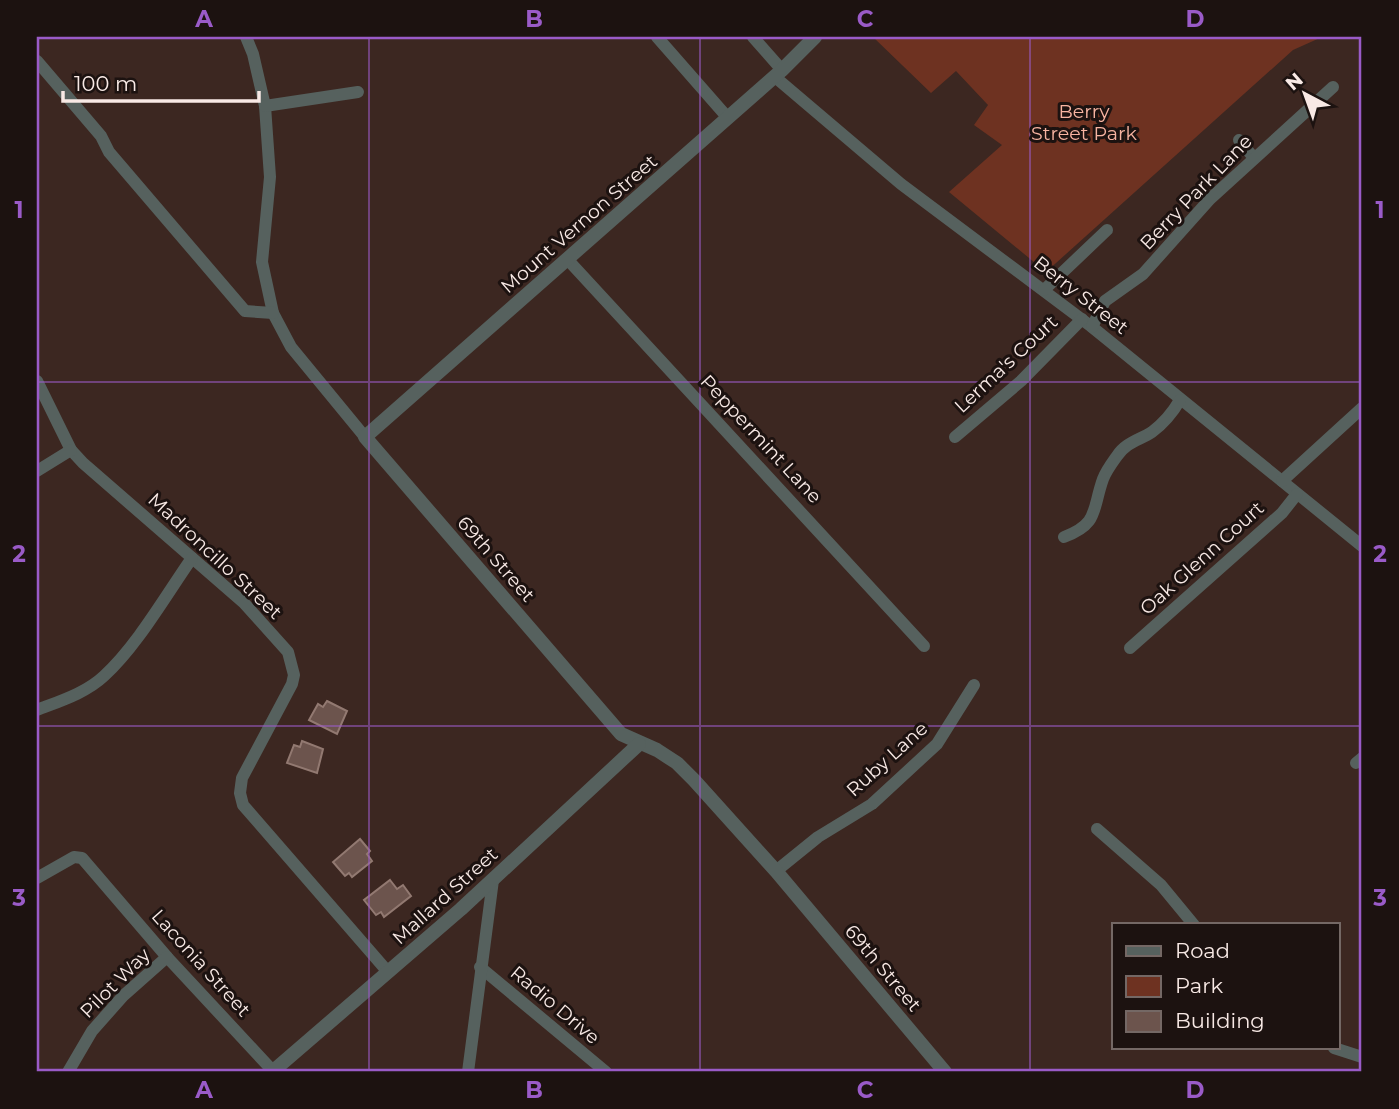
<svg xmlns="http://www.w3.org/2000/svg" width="1399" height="1109" viewBox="0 0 1399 1109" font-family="Montserrat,sans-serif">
	<rect width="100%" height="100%" fill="#3c2721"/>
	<polygon fill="#6e3221" points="873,37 1322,37 1293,50 1046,272 949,192 1002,145 974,125 988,105 956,71 931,93"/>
	<g fill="#6c544d" stroke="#927971" stroke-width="2">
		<polygon points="327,701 347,711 337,734 309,720 318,704 323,707"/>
		<polygon points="302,741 323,749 317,773 287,763 294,745 300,747"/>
		<polygon points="360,839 370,851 367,854 372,861 352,877 349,873 345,876 333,862"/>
		<polygon points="390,880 397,889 403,885 411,896 384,917 381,912 376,915 364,900"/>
	</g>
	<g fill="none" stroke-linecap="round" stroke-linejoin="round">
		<g stroke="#56615e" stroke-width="12">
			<polyline points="246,37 253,54 265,106 270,177 262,262 273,313 291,347 365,437"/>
			<polyline points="657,37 728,118"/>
			<polyline points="753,37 782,70"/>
			<polyline points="37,61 101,136 109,152 245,311 273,313"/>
			<polyline points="775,77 901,184 1092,327 1362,546"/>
			<polyline points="265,106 358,92"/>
			<polyline points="1239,140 1254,158"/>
			<polyline points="568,260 924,646"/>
			<polyline points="1044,290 1107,230"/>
			<polyline points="1092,327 1105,301 1143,274 1210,199 1333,87"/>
			<polyline points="37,381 71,450 83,463 244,603 288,652 294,675 292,684 242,778 240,793 243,805 388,972"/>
			<polyline points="955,437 1021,381 1082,319"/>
			<polyline points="37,471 71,450"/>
			<polyline points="1282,481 1362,408"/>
			<path d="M1064 537C1099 524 1092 510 1103 479 1106 471 1112 463 1117 456 1126 442 1140 440 1152 432 1164 423 1173 412 1180 400"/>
			<polyline points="1130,648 1282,513 1297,494"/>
			<path d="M37 710C60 701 86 693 104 676 137 646 166 595 192 558"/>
			<polyline points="1356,763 1362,758"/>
			<polyline points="1097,829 1161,885 1194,925"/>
			<polyline points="776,871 818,837 872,804 937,744 974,685"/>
			<polyline points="37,878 74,857 82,858 167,957 273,1071"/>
			<polyline points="480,967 606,1072"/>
			<polyline points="1334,1048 1362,1057"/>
			<polyline points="68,1072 92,1031 123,996 167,957"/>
			<polyline points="468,1072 493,880"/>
		</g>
		<g stroke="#56615e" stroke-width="14">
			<polyline points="815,37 782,70 365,437 621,734 657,750 677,763 694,780 776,871 945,1072"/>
			<polyline points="272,1072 461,909 639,744"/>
		</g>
	</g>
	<path fill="none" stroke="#9a5bc8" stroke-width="2" stroke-opacity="0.55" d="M369 37V1072M700 37V1072M1030 37V1072M37 382H1362M37 726H1362"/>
	<g text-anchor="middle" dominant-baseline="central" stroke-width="6" stroke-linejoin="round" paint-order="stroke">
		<g font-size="19" fill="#f8b4a1" stroke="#1c1210">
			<text x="1084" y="111">Berry<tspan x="1084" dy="22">Street Park</tspan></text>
		</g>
		<g font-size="19" fill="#f8e9e5" stroke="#1c1210">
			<text transform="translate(1196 192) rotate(-46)">Berry Park Lane</text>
			<text transform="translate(579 224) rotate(-41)">Mount Vernon Street</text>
			<text transform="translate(1081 295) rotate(38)">Berry Street</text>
			<text transform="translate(1006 364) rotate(-43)">Lerma's Court</text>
			<text transform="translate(761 439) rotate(47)">Peppermint Lane</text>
			<text transform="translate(215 556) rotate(43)">Madroncillo Street</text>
			<text transform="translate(1202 558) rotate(-42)">Oak Glenn Court</text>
			<text transform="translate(496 559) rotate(49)">69th Street</text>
			<text transform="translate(887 759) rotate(-42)">Ruby Lane</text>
			<text transform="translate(445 896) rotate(-42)">Mallard Street</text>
			<text transform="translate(201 963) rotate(48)">Laconia Street</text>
			<text transform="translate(883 968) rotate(50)">69th Street</text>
			<text transform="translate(115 983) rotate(-45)">Pilot Way</text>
			<text transform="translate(555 1005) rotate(40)">Radio Drive</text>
		</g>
	</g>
	<rect width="1399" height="1109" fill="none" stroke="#1c1210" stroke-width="77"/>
	<rect x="1112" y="923" width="228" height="126" fill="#1c1210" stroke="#746865" stroke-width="2"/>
	<rect x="1126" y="946" width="35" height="10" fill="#56615e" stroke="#746865" stroke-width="2"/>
	<text x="1175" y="958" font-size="21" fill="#f8e9e5">Road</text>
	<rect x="1126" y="976" width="35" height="21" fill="#6e3221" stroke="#746865" stroke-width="2"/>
	<text x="1175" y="993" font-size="21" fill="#f8e9e5">Park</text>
	<rect x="1126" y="1011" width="35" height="21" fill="#6c544d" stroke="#746865" stroke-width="2"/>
	<text x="1175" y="1028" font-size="21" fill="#f8e9e5">Building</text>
	<g transform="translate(1305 94) rotate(319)" stroke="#1c1210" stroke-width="5" paint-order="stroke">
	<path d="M0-5L12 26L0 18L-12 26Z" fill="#f8e9e5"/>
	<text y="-10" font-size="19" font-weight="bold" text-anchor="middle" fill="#f8e9e5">N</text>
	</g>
	<path d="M63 91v10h196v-10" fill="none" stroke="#f8e9e5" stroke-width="3.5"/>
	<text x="74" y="91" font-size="21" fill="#f8e9e5" stroke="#1c1210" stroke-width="5" paint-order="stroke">100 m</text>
	<rect x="38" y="38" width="1322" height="1032" fill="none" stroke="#9a5bc8" stroke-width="2.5"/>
	<g font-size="23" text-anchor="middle" font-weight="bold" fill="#9a5bc8">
		<text x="204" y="27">A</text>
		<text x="534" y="27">B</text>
		<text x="865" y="27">C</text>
		<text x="1195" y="27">D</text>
		<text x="19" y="218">1</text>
		<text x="1380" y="218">1</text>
		<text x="19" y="562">2</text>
		<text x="1380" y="562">2</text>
		<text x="19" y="906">3</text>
		<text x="1380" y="906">3</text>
		<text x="204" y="1098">A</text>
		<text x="534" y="1098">B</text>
		<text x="865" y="1098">C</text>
		<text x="1195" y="1098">D</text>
	</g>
</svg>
